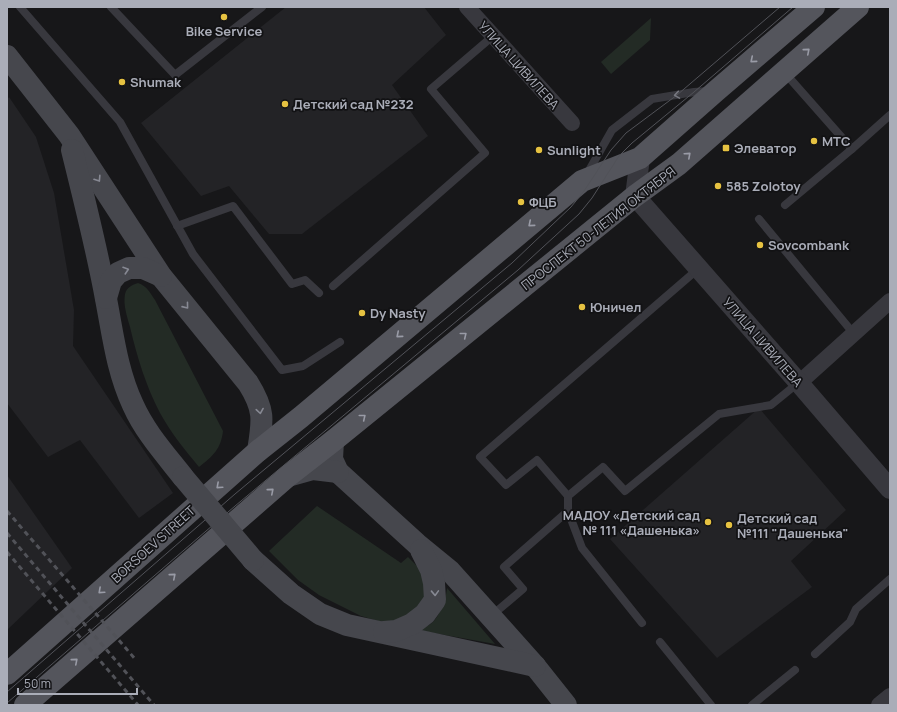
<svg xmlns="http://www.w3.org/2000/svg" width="897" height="712" viewBox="0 0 897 712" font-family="Manrope,sans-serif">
	<rect width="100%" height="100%" fill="#171719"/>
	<g fill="#232326">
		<polygon points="286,7 424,7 446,35 392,85 428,136 302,234 269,234 229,186 201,196 141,123"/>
		<polygon points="9,97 36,137 54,193 74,310 73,346 173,493 139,518 80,440 48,457 7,403 7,100"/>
		<polygon points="759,408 846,510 791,561 812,587 717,658 610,539"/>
		<polygon points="7,475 72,568 7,630"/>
	</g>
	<g fill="#232b25">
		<polygon points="651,18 650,40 611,74 601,62"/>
		<path d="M138 283C147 286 150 293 155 300L223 431C221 449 213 456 199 467 185 450 171 433 160 413 146 386 137 357 130 327 127 316 123 305 125 294 127 287 132 285 138 283Z"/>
		<polygon points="317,506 401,563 408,557 422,571 427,597 420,609 394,621 378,621 361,616 319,595 298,580 269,551"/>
		<path d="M447 588 495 644 417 630C421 628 426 627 429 625 439 619 446 600 447 588Z"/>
	</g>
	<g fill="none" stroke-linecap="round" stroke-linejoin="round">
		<g stroke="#38383e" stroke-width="8">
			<polyline points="20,7 120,122 193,254 282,370 303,366 340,342"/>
			<polyline points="111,7 175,75 262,7"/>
			<polyline points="785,73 852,149"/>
			<polyline points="587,174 612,130 652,99 694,92 709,91"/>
			<polyline points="785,205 852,149 890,115"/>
			<polyline points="759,219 854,334"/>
			<polyline points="177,226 233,206 292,284 305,280 319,293"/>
			<polyline points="333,286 485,153 431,89 493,36"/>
			<polyline points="568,496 603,467 625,491 719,414 771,405 798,383"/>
			<polyline points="568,511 568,496 537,460 506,485 480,457 698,269"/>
			<polyline points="491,616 523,589 504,567 568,511 582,548 642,623"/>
			<polyline points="660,642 711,705"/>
			<polyline points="815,654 850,622 856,609 890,579"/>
			<polyline points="752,705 795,670"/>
		</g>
		<g stroke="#38383e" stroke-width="16">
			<polyline points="467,7 572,123"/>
			<polyline points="799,383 890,301"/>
			<polyline points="879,705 890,696"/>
		</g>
		<polyline stroke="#38383e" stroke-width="20" points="640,158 635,196 799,383 890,489"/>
		<g stroke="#46474d" stroke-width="22">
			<path d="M7 56 69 135 161 276 248 383C265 410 263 420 258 451"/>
			<path d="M72 150C84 199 97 249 106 299 113 335 117 371 133 405 145 432 165 454 183 477"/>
			<polyline points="106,298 111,281 118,273 129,268 143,268 161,276"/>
			<polyline points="333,441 332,459 338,472 417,544 450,571 535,666 566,705"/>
			<polyline points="288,476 313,469 338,472"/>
			<polyline points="253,560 291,594 320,614 347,625 535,666"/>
			<polyline points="384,632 396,631 412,624 425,614 435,600 434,583 431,570 421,550"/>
		</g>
		<g stroke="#54555c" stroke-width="22">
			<polyline points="7,674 258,451 301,417 582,181 640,158 716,91 814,7"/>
			<polyline points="25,705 288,476 333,441 635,196 679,164 858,7"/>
		</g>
		<g stroke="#515258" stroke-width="1">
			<polyline points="7,692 235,494 512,263 571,207 584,191 611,150 626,133 677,95 780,7"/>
			<polyline points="7,703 235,506 518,270 579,214 592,198 619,156 632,143 694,92 793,7"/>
		</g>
		<g stroke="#515258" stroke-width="3" stroke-dasharray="5 4" stroke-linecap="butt">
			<polyline points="7,511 136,660"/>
			<polyline points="7,533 87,627 154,705"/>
			<polyline points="7,552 138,705"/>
		</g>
		<polyline stroke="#46474d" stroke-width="22" points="183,477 253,560"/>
	</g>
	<defs><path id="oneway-chevron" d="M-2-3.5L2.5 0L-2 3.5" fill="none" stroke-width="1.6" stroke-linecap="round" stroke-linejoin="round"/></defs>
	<g stroke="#999ba6">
		<use href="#oneway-chevron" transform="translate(807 51) rotate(-41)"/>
		<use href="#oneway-chevron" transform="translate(753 60) rotate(140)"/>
		<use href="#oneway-chevron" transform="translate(688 155) rotate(-42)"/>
		<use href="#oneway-chevron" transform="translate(531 224) rotate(140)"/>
		<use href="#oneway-chevron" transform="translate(399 335) rotate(140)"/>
		<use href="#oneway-chevron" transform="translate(464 335) rotate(-39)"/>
		<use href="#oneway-chevron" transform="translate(363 417) rotate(-39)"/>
		<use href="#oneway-chevron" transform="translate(219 486) rotate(138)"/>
		<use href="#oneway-chevron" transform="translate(271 491) rotate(-41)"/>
		<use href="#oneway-chevron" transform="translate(173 576) rotate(-41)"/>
		<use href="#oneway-chevron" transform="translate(101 591) rotate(138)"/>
		<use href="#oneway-chevron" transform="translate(75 661) rotate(-41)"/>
	</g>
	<use stroke="#777881" href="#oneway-chevron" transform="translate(677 95) rotate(171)"/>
	<g stroke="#878993">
		<use href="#oneway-chevron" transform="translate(98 179) rotate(57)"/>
		<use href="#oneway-chevron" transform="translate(126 270) rotate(-18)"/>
		<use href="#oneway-chevron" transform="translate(186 306) rotate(51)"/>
		<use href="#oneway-chevron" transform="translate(260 411) rotate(81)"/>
		<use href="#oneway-chevron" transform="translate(435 593) rotate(88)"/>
	</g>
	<g fill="#e6c241" stroke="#121214" stroke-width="1.5">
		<circle cx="224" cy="17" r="4"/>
		<circle cx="122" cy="82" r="4"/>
		<circle cx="285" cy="104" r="4"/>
		<circle cx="814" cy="141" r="4"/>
		<rect x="722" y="144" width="8" height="8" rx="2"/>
		<circle cx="539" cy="150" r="4"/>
		<circle cx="718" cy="186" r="4"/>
		<circle cx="521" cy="202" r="4"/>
		<circle cx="760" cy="245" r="4"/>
		<circle cx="582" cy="307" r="4"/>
		<circle cx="362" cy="313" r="4"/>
		<circle cx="708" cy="522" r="4"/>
		<circle cx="729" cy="525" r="4"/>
	</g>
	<g text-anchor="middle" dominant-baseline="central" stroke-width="3.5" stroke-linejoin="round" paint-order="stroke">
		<g font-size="13" font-weight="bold" fill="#aaadb8" stroke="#121214" text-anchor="start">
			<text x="224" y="31" text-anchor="middle">Bike Service</text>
			<text x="130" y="82">Shumak</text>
			<text x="293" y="104">Детский сад №232</text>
			<text x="822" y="141">МТС</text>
			<text x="734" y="148">Элеватор</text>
			<text x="547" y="150">Sunlight</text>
			<text x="726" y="186">585 Zolotoy</text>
			<text x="529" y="202">ФЦБ</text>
			<text x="768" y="245">Sovcombank</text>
			<text x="590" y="307">Юничел</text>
			<text x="370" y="313">Dy Nasty</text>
			<text x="700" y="515" text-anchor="end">МАДОУ «Детский сад<tspan x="700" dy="15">№ 111 «Дашенька»</tspan></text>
			<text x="737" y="518">Детский сад<tspan x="737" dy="15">№111 "Дашенька"</tspan></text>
		</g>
		<g font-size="13" fill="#aaadb8" stroke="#121214">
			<text transform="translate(519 65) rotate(48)">УЛИЦА ЦИВИЛЕВА</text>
			<text transform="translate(598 228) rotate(-38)">ПРОСПЕКТ 50-ЛЕТИЯ ОКТЯБРЯ</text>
			<text transform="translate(763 342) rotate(49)">УЛИЦА ЦИВИЛЕВА</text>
			<text transform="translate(153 544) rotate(-42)">BORSOEV STREET</text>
		</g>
	</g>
	<rect width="897" height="712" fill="none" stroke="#aaadb8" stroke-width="16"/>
	<path d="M18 688v6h119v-6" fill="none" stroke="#aaadb8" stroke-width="2"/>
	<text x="24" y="688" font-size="12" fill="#aaadb8" stroke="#121214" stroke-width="3" paint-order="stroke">50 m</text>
</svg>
